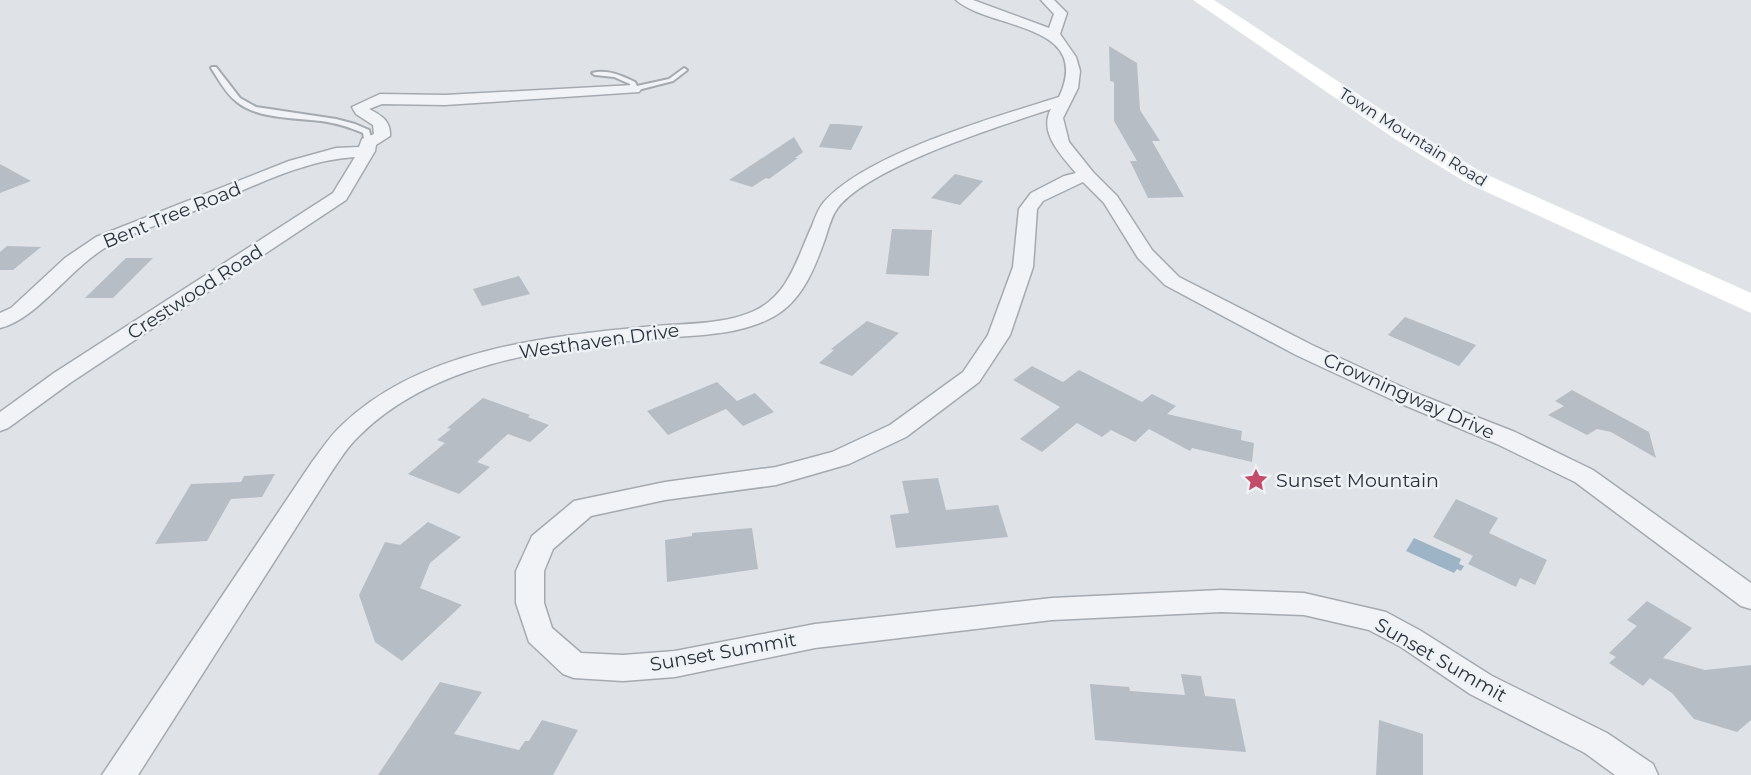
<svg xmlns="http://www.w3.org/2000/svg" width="1751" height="775" viewBox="0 0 1751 775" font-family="Montserrat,sans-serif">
	<rect width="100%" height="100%" fill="#dfe3e7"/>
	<polygon fill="#9cb4c5" points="1414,538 1461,559 1459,564 1464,566 1461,571 1457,569 1454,573 1406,551"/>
	<g fill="#b7bdc4">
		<polygon points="1109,46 1137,63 1140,110 1160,141 1152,141 1184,197 1148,198 1130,161 1137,161 1114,121 1114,82 1110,81"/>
		<polygon points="830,124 839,124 863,126 851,150 819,147"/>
		<polygon points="794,137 803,152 795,158 798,158 769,179 766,178 752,187 729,180"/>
		<polygon points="0,164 31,181 0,193"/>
		<polygon points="955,174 983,181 960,205 931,198"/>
		<polygon points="892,229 932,230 929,276 886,274"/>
		<polygon points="7,246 41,247 13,270 0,270 0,252"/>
		<polygon points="126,258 153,258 113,298 85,298"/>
		<polygon points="519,276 530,294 482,306 473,289"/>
		<polygon points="1405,317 1476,345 1459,366 1388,335"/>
		<polygon points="867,321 899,333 852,376 819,363 834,350 831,349"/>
		<polygon points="1032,366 1063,382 1079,370 1142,402 1152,394 1176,406 1167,414 1242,431 1241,440 1254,443 1252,462 1192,448 1190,451 1149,429 1135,442 1111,430 1102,437 1077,423 1042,452 1020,439 1060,407 1013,380"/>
		<polygon points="717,382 737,401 755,393 774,412 743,426 726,409 668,435 647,411"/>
		<polygon points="1572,390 1649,432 1656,458 1611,432 1597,429 1587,435 1548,415 1564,406 1555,401"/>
		<polygon points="483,398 530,415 528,417 549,425 530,442 508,434 477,462 490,467 459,494 408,474 445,443 437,440 451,429 447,428"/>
		<polygon points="275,474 262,497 231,499 207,541 155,544 191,484 241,482 244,476"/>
		<polygon points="938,478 946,510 998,505 1008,537 896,548 890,515 909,513 902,481"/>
		<polygon points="1456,499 1498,518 1489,533 1547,560 1535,585 1520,578 1516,587 1468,564 1473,556 1433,537"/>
		<polygon points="428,522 461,537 430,563 420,588 462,605 402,661 375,642 359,595 385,542 400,545"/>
		<polygon points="752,528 758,569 667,582 665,540 692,536 692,533"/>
		<polygon points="1647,601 1692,628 1663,658 1705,670 1751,665 1751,720 1737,732 1694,719 1672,693 1650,678 1643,686 1609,663 1616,657 1609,653 1637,626 1627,620"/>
		<polygon points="1181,674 1201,676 1205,696 1235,699 1246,752 1095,740 1090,684 1129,687 1130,691 1185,695"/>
		<polygon points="440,682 482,692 454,734 519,750 525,741 529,741 542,720 578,730 553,775 378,775"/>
		<polygon points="1379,720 1423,734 1423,775 1376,775"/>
	</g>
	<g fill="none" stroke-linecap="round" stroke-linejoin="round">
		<g stroke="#a5aab1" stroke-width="4">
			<g id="service">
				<path d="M212 67H216L240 98 256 107 336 119 355 124 369 130 372 142 365 144 363 133C349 127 336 123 321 121 296 118 257 119 237 102 226 94 219 80 211 68Z"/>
				<path d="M684 68 687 70 686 71 673 81 634 91 631 89 630 84 614 77 595 75 592 73C606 69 621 75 635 82L637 86 669 79Z"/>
			</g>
		</g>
		<g stroke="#a5aab1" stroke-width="3">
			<g id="minor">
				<path d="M956 0H973L1049 28 1054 14 1041 0H1054L1067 13 1060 34 1076 57 1080 71 1078 88 1063 118 1069 142 1093 172 1117 196 1152 250 1179 277 1312 345 1413 392 1515 432 1593 470 1751 583V609L1741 606 1575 482 1497 444 1397 402 1296 355 1165 285 1138 258 1104 203 1083 182 1043 201 1037 209 1033 267 1010 335 979 382 906 437 849 464 776 485 665 500 591 516 553 549 544 571V603L552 628 581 653 623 655 675 651 815 624 1052 598 1221 590 1304 593 1386 612 1421 631 1492 676 1607 733 1653 764 1658 775H1615L1585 753 1470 694 1401 647 1369 630 1304 615 1221 612 1052 620 815 648 675 677 623 681 574 678 563 674 529 642 516 603V571L532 536 574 501 665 482 776 467 832 452 890 425 963 372 988 335 1013 267 1019 209 1031 193 1064 176 1076 173C1062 156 1038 133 1051 109 1000 126 867 167 837 209 831 217 828 230 825 239 814 270 801 304 769 319 733 337 689 335 650 339 550 348 433 362 359 436 347 447 339 461 330 474L138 775H102L312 462C322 449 330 436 342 425 420 350 542 337 644 327 680 323 721 326 754 311 789 295 797 258 812 226 815 218 818 209 824 202 867 153 996 117 1059 97 1094 22 990 30 956 0Z"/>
				<path d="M634 85 641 89 639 92 445 105 382 104 369 109C381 115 391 121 390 136L376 145 375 151 346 200 70 383 8 428 0 431V412L54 373 333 193 355 157C300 160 245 191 194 211 166 222 136 231 110 245 72 265 38 319 0 328V313L11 308 65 258 96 237 289 161 336 148 359 147 362 139 374 134 373 125 356 114 352 107 380 94 445 95Z"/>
			</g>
		</g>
		<use href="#service" fill="#f1f3f6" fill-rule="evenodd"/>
		<use href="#minor" fill="#f1f3f6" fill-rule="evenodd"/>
		<polygon fill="#fff" fill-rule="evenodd" points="1193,0 1214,0 1411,129 1483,173 1751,293 1751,313 1467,183 1395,139"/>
	</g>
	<defs>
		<g id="sight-bare" transform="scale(1.89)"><path d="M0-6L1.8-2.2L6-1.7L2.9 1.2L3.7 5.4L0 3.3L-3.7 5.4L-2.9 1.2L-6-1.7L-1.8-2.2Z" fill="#c44c6b" stroke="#eef2f5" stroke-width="2.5" paint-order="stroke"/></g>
	</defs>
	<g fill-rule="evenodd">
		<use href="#sight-bare" x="1256" y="480"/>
	</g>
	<g text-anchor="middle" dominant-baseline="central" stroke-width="5" stroke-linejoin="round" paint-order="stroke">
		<g font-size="16" fill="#29323d" stroke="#eef2f5">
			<text transform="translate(1413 137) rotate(32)">Town Mountain Road</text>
		</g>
		<g font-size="19" fill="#29323d" stroke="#eef2f5">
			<text transform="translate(172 215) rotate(-22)">Bent Tree Road</text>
			<text transform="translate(195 292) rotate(-33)">Crestwood Road</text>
			<text transform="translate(599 341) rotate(-8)">Westhaven Drive</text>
			<text transform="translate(1409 396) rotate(24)">Crowningway Drive</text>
			<text transform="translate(723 652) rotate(-10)">Sunset Summit</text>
			<text transform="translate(1441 660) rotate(30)">Sunset Summit</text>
		</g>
		<g font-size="19" fill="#29323d" stroke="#eef2f5" text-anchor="start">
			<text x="1276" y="480">Sunset Mountain</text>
		</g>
	</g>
</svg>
